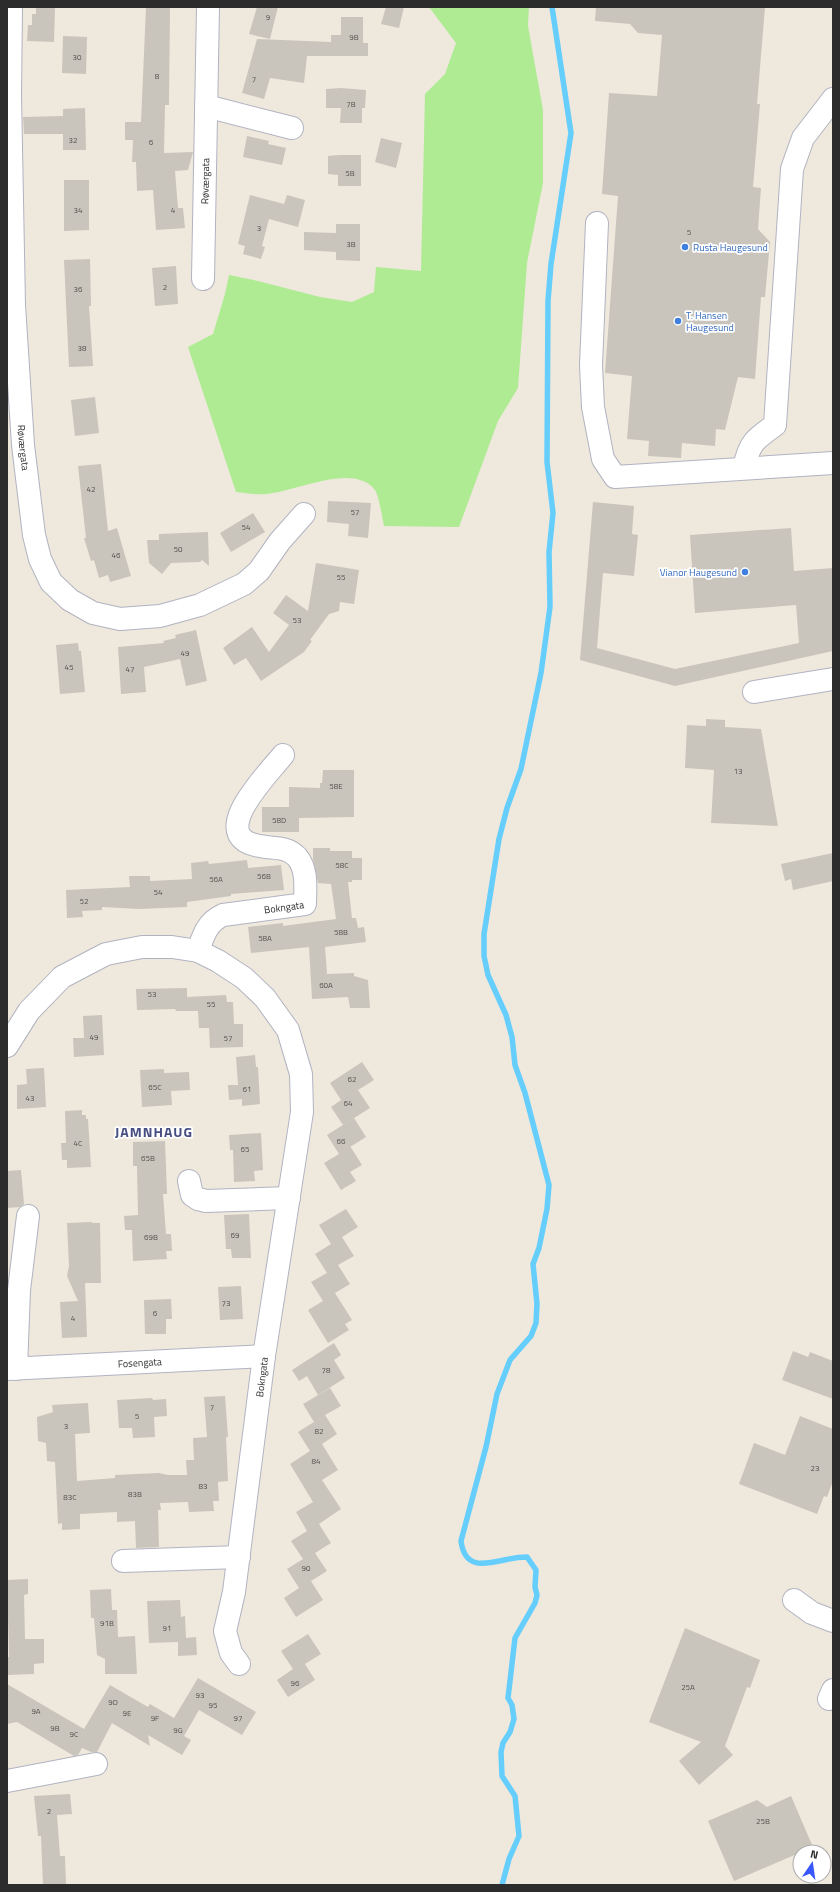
<svg xmlns="http://www.w3.org/2000/svg" width="840" height="1892" viewBox="0 0 840 1892" font-family="'Titillium Web',sans-serif">
	<rect width="100%" height="100%" fill="#efe8dd"/>
	<path fill="#aeeb93" d="M429 7H529L528 26 543 110V183L527 263 518 388 498 421 459 527 384 526C382 517 379 496 375 490 353 462 296 492 266 494 257 495 246 493 236 492L188 347 213 334 225 294 229 275 258 281 320 297 352 302 374 292 376 267 421 271 425 94 445 74 456 43Z"/>
	<g fill="none" stroke-linecap="round" stroke-linejoin="round">
		<path stroke="#65cefc" stroke-width="5.5" d="M502 1885 509 1859 519 1836 515 1796 502 1776 501 1752 503 1743 510 1732 514 1719 512 1705 508 1698 515 1638 535 1603 537 1595 535 1587 536 1570 527 1557C501 1556 466 1580 461 1541L486 1447 497 1394 510 1360 531 1336 536 1323 537 1304 533 1264 539 1248 547 1209 549 1185 525 1093 515 1065 512 1037 506 1015 488 975 484 956V934L499 839 507 808 521 769 541 673 550 607 549 552 553 513 547 462 548 301 551 264 571 133 552 7"/>
	</g>
	<g fill="#cac5bc">
		<polygon points="36,7 55,7 54,42 27,41 28,25 32,25 32,14 36,14"/>
		<polygon points="146,7 170,7 169,105 165,105 164,153 193,152 188,170 175,171 178,208 183,208 185,228 156,230 153,190 137,191 136,162 132,162 133,140 125,140 125,122 141,122"/>
		<polygon points="257,7 278,7 270,39 249,34"/>
		<polygon points="386,7 404,7 399,28 381,24"/>
		<polygon points="596,7 765,7 757,104 760,104 753,187 761,188 758,229 770,242 765,297 761,297 755,379 738,377 725,430 716,429 715,446 682,443 681,458 648,456 649,441 627,439 632,376 605,373 618,196 602,194 609,93 657,96 662,35 638,33 630,24 595,21"/>
		<polygon points="341,17 363,17 363,43 368,43 368,56 307,56 304,83 270,78 264,99 242,93 257,39 331,42 331,35 341,35"/>
		<polygon points="63,36 87,37 86,74 62,73"/>
		<polygon points="341,88 366,90 365,108 362,108 362,123 340,123 341,108 326,108 326,89"/>
		<polygon points="85,108 86,150 63,150 63,134 24,134 23,117 63,116 63,109"/>
		<polygon points="247,136 269,141 268,144 286,148 282,165 243,157"/>
		<polygon points="381,138 402,143 396,168 375,162"/>
		<polygon points="339,155 361,155 361,186 338,186 338,175 328,174 328,156"/>
		<polygon points="64,180 89,180 89,230 64,231"/>
		<polygon points="250,195 284,204 287,195 305,200 298,227 269,219 262,246 265,247 261,259 243,254 245,246 238,244"/>
		<polygon points="336,224 360,224 360,261 336,260 336,252 304,250 304,232 336,233"/>
		<polygon points="90,259 91,306 89,306 93,366 69,367 64,260"/>
		<polygon points="176,266 178,304 155,306 152,268"/>
		<polygon points="95,397 99,433 75,436 71,400"/>
		<polygon points="101,464 108,531 117,528 131,576 110,582 108,575 99,578 94,560 91,561 84,538 86,538 78,466"/>
		<polygon points="328,501 371,503 368,538 348,536 349,524 327,522"/>
		<polygon points="593,502 634,506 632,534 638,535 634,576 603,573 597,648 675,669 799,643 796,605 695,613 690,535 791,528 794,571 833,568 833,651 675,686 580,660"/>
		<polygon points="253,513 265,532 231,552 220,533"/>
		<polygon points="208,532 209,566 202,560 200,562 171,563 162,574 149,563 147,540 159,540 159,534"/>
		<polygon points="316,563 359,570 354,604 340,602 339,611 329,614 310,640 312,641 304,652 261,681 246,658 234,665 223,648 252,627 269,652 289,625 273,613 286,595 308,611"/>
		<polygon points="196,630 207,681 186,686 180,659 144,667 146,692 121,694 118,647 164,643 163,641 176,638 175,635"/>
		<polygon points="78,643 79,651 81,651 85,692 60,694 56,645"/>
		<polygon points="706,719 725,720 725,727 761,729 778,826 711,823 714,770 685,768 687,725 706,726"/>
		<polygon points="323,770 354,770 354,817 299,818 299,832 262,832 262,807 289,807 289,787 320,788 320,783 322,783"/>
		<polygon points="313,848 330,848 330,851 352,851 352,858 362,858 362,880 352,880 352,882 348,882 352,918 356,918 358,928 364,927 366,942 325,947 327,974 354,973 354,976 368,980 370,1008 350,1008 348,997 312,999 309,947 251,953 248,927 283,923 283,926 336,919 331,884 318,883 313,859"/>
		<polygon points="833,853 833,881 793,890 791,879 785,881 781,864"/>
		<polygon points="247,860 248,868 281,865 284,890 231,894 231,896 187,902 187,907 139,909 102,907 102,910 82,911 83,917 67,918 66,890 130,887 129,876 150,876 150,881 192,879 191,863 208,861 209,864"/>
		<polygon points="187,988 187,997 226,995 227,1002 233,1002 234,1024 243,1024 243,1047 210,1048 209,1028 199,1028 198,1011 176,1011 175,1009 137,1010 136,989"/>
		<polygon points="102,1015 104,1055 74,1057 73,1038 84,1038 83,1016"/>
		<polygon points="255,1055 256,1067 258,1067 260,1104 242,1106 242,1099 229,1100 228,1085 238,1085 236,1057"/>
		<polygon points="362,1062 374,1080 358,1090 370,1108 343,1125 331,1107 341,1100 330,1083"/>
		<polygon points="44,1068 46,1107 17,1109 17,1085 27,1084 26,1069"/>
		<polygon points="164,1069 164,1073 189,1072 190,1090 171,1091 172,1105 142,1107 140,1070"/>
		<polygon points="82,1110 82,1115 86,1115 86,1119 88,1119 91,1167 67,1168 67,1160 62,1160 61,1143 66,1143 65,1111"/>
		<polygon points="354,1118 366,1137 342,1152 350,1146 362,1165 350,1172 356,1181 341,1190 324,1163 339,1154 327,1135"/>
		<polygon points="261,1133 263,1170 254,1171 255,1181 234,1182 233,1150 230,1150 229,1135"/>
		<polygon points="165,1141 167,1194 163,1194 166,1234 171,1234 172,1251 166,1251 167,1259 133,1261 132,1230 125,1230 124,1216 138,1215 137,1166 133,1166 133,1142"/>
		<polygon points="21,1170 24,1204 20,1207 7,1208 7,1171"/>
		<polygon points="346,1209 358,1227 342,1237 354,1256 338,1265 350,1284 335,1293 352,1320 345,1324 349,1330 328,1343 308,1310 323,1301 311,1282 327,1273 315,1254 331,1244 319,1225"/>
		<polygon points="249,1214 251,1258 232,1258 231,1249 226,1249 224,1215"/>
		<polygon points="92,1222 92,1223 100,1223 101,1283 85,1283 87,1337 62,1338 60,1302 78,1301 67,1276 69,1266 67,1223"/>
		<polygon points="241,1286 243,1319 220,1320 218,1287"/>
		<polygon points="171,1299 172,1319 166,1319 166,1334 145,1334 144,1300"/>
		<polygon points="334,1343 341,1355 334,1360 345,1378 318,1395 307,1376 299,1381 292,1370"/>
		<polygon points="793,1351 808,1357 810,1352 833,1361 833,1399 782,1380"/>
		<polygon points="330,1388 341,1406 325,1415 337,1434 322,1444 338,1470 322,1480 341,1509 319,1524 331,1543 315,1553 327,1571 311,1581 323,1600 296,1617 284,1598 299,1588 287,1569 303,1559 291,1541 307,1531 296,1512 313,1502 290,1464 310,1451 298,1432 314,1422 303,1404"/>
		<polygon points="225,1396 228,1437 226,1437 228,1481 218,1482 219,1501 213,1501 214,1511 189,1512 188,1502 160,1503 161,1510 158,1510 159,1547 136,1548 135,1521 117,1522 117,1512 80,1514 80,1529 62,1530 62,1523 58,1524 55,1462 47,1461 46,1443 38,1441 37,1417 53,1412 52,1405 88,1403 90,1433 75,1434 77,1481 115,1478 115,1475 159,1473 168,1475 187,1475 186,1460 194,1460 193,1438 207,1437 204,1397"/>
		<polygon points="152,1398 153,1400 166,1399 167,1416 154,1417 155,1437 133,1438 132,1428 119,1428 117,1400"/>
		<polygon points="800,1416 833,1429 833,1481 827,1497 824,1496 817,1514 739,1484 754,1443 785,1455"/>
		<polygon points="28,1579 28,1594 24,1595 25,1639 44,1639 44,1663 34,1664 34,1674 7,1675 7,1657 9,1657 7,1580"/>
		<polygon points="111,1589 112,1610 117,1610 118,1637 135,1636 137,1674 105,1674 105,1659 97,1655 94,1618 91,1618 90,1590"/>
		<polygon points="180,1600 181,1617 185,1616 186,1638 196,1637 197,1655 178,1656 178,1642 149,1643 147,1601"/>
		<polygon points="685,1628 760,1660 750,1688 747,1687 725,1746 733,1755 699,1785 679,1761 701,1742 649,1722"/>
		<polygon points="308,1634 321,1654 305,1664 315,1680 288,1697 277,1680 293,1669 281,1651"/>
		<polygon points="198,1678 256,1712 242,1735 199,1710 184,1736 191,1740 182,1755 148,1735 150,1746 112,1723 97,1752 91,1752 82,1748 78,1755 74,1756 17,1722 7,1724 7,1684 84,1729 110,1685 148,1707 150,1704 174,1718"/>
		<polygon points="70,1794 72,1814 57,1815 60,1856 65,1856 66,1885 43,1885 41,1836 38,1836 34,1796"/>
		<polygon points="791,1796 813,1847 734,1881 708,1821 757,1800 767,1807"/>
	</g>
	<g fill="none" stroke-linecap="round" stroke-linejoin="round">
		<g stroke="#b1b3c1" stroke-width="24">
			<g id="minor">
				<path id="s1" d="M11 7 10 95 14 305 23 445 34 535 40 559 51 582 70 600 93 613 120 619 160 616 200 605 244 584 259 571 280 541 304 514"/>
				<polyline points="206,106 292,128"/>
				<polyline points="597,223 591,365 593,407 603,459 615,477 833,463"/>
				<path id="s2" d="M203 279 208 7"/>
				<path d="M744 468C749 443 755 439 775 425L792 169 803 138 833 99"/>
				<polyline points="754,692 833,679"/>
				<path id="s3" d="M198 951C203 936 207 922 223 915L305 904C305 889 308 870 297 857 287 846 274 849 260 846 204 837 268 774 283 755"/>
				<polyline points="7,1046 29,1011 62,977 106,954 142,947 172,947 198,951 218,961 244,978 265,998 288,1030 301,1074 302,1112 264,1356 234,1592 225,1631 231,1653 239,1664"/>
				<polyline points="189,1181 192,1195 198,1199 206,1201 289,1198"/>
				<path id="s4" d="M7 1369 264 1356"/>
				<polyline points="16,1369 19,1290 28,1216"/>
				<polyline points="123,1561 239,1557"/>
				<polyline points="794,1600 812,1613 833,1621"/>
				<polyline points="829,1699 833,1690"/>
				<polyline points="7,1781 96,1764"/>
			</g>
		</g>
		<use href="#minor" stroke="#fff" stroke-width="22"/>
	</g>
	<g fill="#3f7fe0" stroke="#fff" stroke-width="1.5">
		<circle cx="685" cy="247" r="4"/>
		<circle cx="678" cy="321" r="4"/>
		<circle cx="745" cy="572" r="4"/>
	</g>
	<g text-anchor="middle" dominant-baseline="central" stroke-width="3.5" stroke-linejoin="round" paint-order="stroke">
		<g font-size="8" fill="#545250">
			<text x="268" y="17">9</text>
			<text x="354" y="37">9B</text>
			<text x="77" y="57">30</text>
			<text x="157" y="76">8</text>
			<text x="254" y="79">7</text>
			<text x="351" y="104">7B</text>
			<text x="73" y="140">32</text>
			<text x="151" y="142">6</text>
			<text x="350" y="173">5B</text>
			<text x="78" y="210">34</text>
			<text x="173" y="210">4</text>
			<text x="259" y="228">3</text>
			<text x="689" y="232">5</text>
			<text x="351" y="244">3B</text>
			<text x="165" y="287">2</text>
			<text x="78" y="289">36</text>
			<text x="82" y="348">38</text>
			<text x="91" y="489">42</text>
			<text x="355" y="512">57</text>
			<text x="246" y="527">54</text>
			<text x="178" y="549">50</text>
			<text x="116" y="555">46</text>
			<text x="341" y="577">55</text>
			<text x="297" y="620">53</text>
			<text x="185" y="653">49</text>
			<text x="69" y="667">45</text>
			<text x="130" y="669">47</text>
			<text x="738" y="771">13</text>
			<text x="336" y="786">58E</text>
			<text x="279" y="820">58D</text>
			<text x="342" y="865">58C</text>
			<text x="264" y="876">56B</text>
			<text x="216" y="879">56A</text>
			<text x="158" y="892">54</text>
			<text x="84" y="901">52</text>
			<text x="341" y="932">58B</text>
			<text x="265" y="938">58A</text>
			<text x="326" y="985">60A</text>
			<text x="152" y="994">53</text>
			<text x="211" y="1004">55</text>
			<text x="94" y="1037">49</text>
			<text x="228" y="1038">57</text>
			<text x="352" y="1079">62</text>
			<text x="155" y="1087">65C</text>
			<text x="247" y="1089">61</text>
			<text x="30" y="1098">43</text>
			<text x="348" y="1103">64</text>
			<text x="341" y="1141">66</text>
			<text x="78" y="1143">4C</text>
			<text x="245" y="1149">65</text>
			<text x="148" y="1158">65B</text>
			<text x="235" y="1235">69</text>
			<text x="151" y="1237">69B</text>
			<text x="226" y="1303">73</text>
			<text x="155" y="1313">6</text>
			<text x="73" y="1318">4</text>
			<text x="326" y="1370">78</text>
			<text x="212" y="1407">7</text>
			<text x="137" y="1416">5</text>
			<text x="66" y="1426">3</text>
			<text x="319" y="1431">82</text>
			<text x="316" y="1461">84</text>
			<text x="815" y="1468">23</text>
			<text x="203" y="1486">83</text>
			<text x="135" y="1494">83B</text>
			<text x="70" y="1497">83C</text>
			<text x="306" y="1568">90</text>
			<text x="107" y="1623">91B</text>
			<text x="167" y="1628">91</text>
			<text x="295" y="1683">96</text>
			<text x="688" y="1687">25A</text>
			<text x="200" y="1695">93</text>
			<text x="113" y="1702">9D</text>
			<text x="213" y="1705">95</text>
			<text x="36" y="1711">9A</text>
			<text x="127" y="1713">9E</text>
			<text x="155" y="1718">9F</text>
			<text x="238" y="1718">97</text>
			<text x="55" y="1728">9B</text>
			<text x="178" y="1730">9G</text>
			<text x="74" y="1734">9C</text>
			<text x="49" y="1811">2</text>
			<text x="763" y="1821">25B</text>
		</g>
		<g font-size="10" fill="#2c2c2c" stroke="#fff">
			<text stroke="none"><textPath href="#s2" startOffset="98">Røværgata</textPath></text>
			<text stroke="none"><textPath href="#s1" startOffset="441">Røværgata</textPath></text>
			<text stroke="none"><textPath href="#s3" startOffset="107">Bokngata</textPath></text>
			<text stroke="none"><textPath href="#s4" startOffset="133">Fosengata</textPath></text>
			<text transform="translate(262 1377) rotate(-83)">Bokngata</text>
		</g>
		<g font-size="10" fill="#366cbe" stroke="#fff" text-anchor="start">
			<text x="693" y="247">Rusta Haugesund</text>
			<text x="686" y="315">T. Hansen<tspan x="686" dy="12">Haugesund</tspan></text>
			<text x="737" y="572" text-anchor="end">Vianor Haugesund</text>
		</g>
		<g font-size="14" font-weight="bold" letter-spacing="1" fill="#474f82" stroke="#fff">
			<text x="154" y="1131">JAMNHAUG</text>
		</g>
	</g>
	<rect width="840" height="1892" fill="none" stroke="#2c2c2c" stroke-width="16"/>
	<g transform="translate(812 1864) rotate(13)"><circle r="19" fill="#ffffff" stroke="#ababab"/>
	<path d="M0-3L7 15L0 10L-7 15Z" fill="#3957ff"/>
	<text y="-6" font-size="11" font-weight="bold" text-anchor="middle" fill="#2c2c2c">N</text>
	</g>
</svg>
